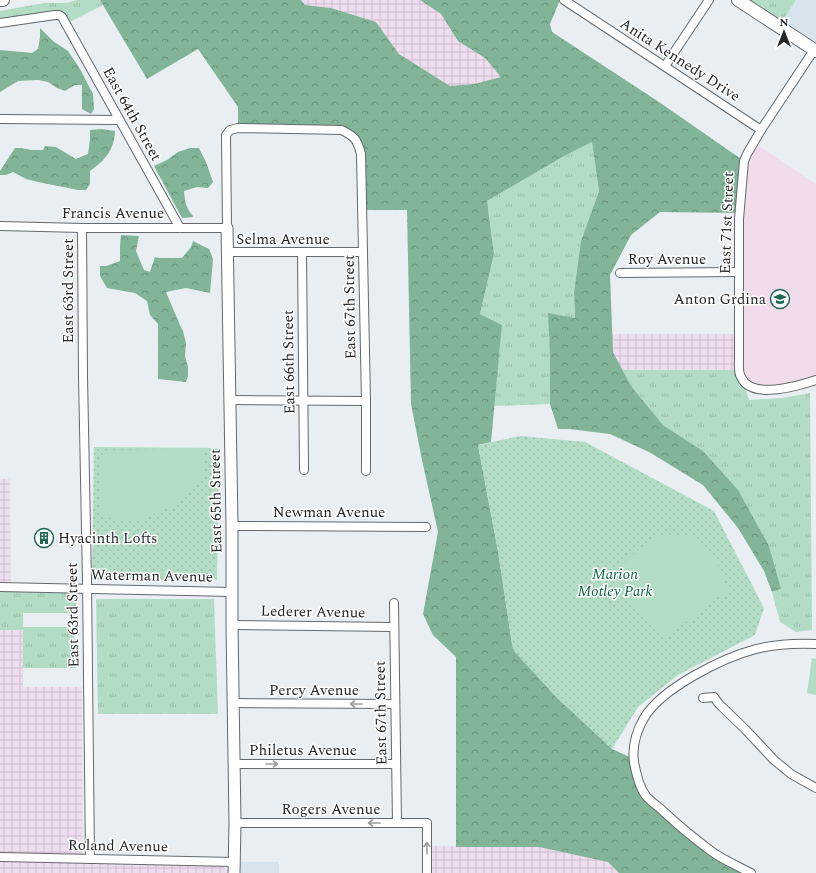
<svg xmlns="http://www.w3.org/2000/svg" width="816" height="873" viewBox="0 0 816 873" font-family="Spectral,serif">
	<defs>
		<pattern id="industrial-grid" width="8" height="8" patternUnits="userSpaceOnUse"><rect width="8" height="8" fill="#ede"/><path d="M0 4h8M4 0v8" fill="none" stroke="#ccbecc"/></pattern>
		<pattern id="grass-tufts" width="24" height="20" patternUnits="userSpaceOnUse"><rect width="24" height="20" fill="#b2ddc4"/><path d="M3 7l-1-3M5 7V3M7 7l1-3M15 17l-1-3M17 17v-4M19 17l1-3" fill="none" stroke="#99bea8"/></pattern>
		<pattern id="forest-crowns" width="20" height="18" patternUnits="userSpaceOnUse"><rect width="20" height="18" fill="#82b598"/><path d="M2 6a3 3 0 1 1 6 0M12 15a3 3 0 1 1 6 0" fill="none" stroke="#6a937c"/></pattern>
		<pattern id="park-dots" width="8" height="8" patternUnits="userSpaceOnUse"><rect width="8" height="8" fill="#b2ddc4"/><path d="M2 2h.1M6 6h.1" fill="none" stroke="#99bea8" stroke-width="1.8" stroke-linecap="round"/></pattern>
	</defs>
	<rect width="100%" height="100%" fill="#e8eef2"/>
	<g fill="#d8e4ed">
		<polygon points="796,0 816,0 816,51 779,27"/>
		<rect x="234" y="862" width="45" height="11"/>
	</g>
	<g fill="url(#industrial-grid)">
		<polygon points="301,0 420,0 441,14 458,41 485,58 502,77 474,84 450,86 399,54 376,22 331,8 305,5"/>
		<polygon points="612,334 739,334 739,370 622,370 613,352"/>
		<polygon points="0,479 10,479 11,591 23,591 23,687 82,687 83,863 219,865 224,867 227,871 227,873 0,873"/>
		<polygon points="427,846 539,847 608,862 619,873 427,873"/>
	</g>
	<polygon fill="#f1dceb" points="758,145 816,184 816,375 797,382 780,385 762,385 756,384 751,382 747,379 745,376 744,371 743,226 748,162 749,158"/>
	<g fill="url(#grass-tufts)">
		<polygon points="77,0 100,0 103,5 66,24 62,17 0,23 0,11 44,3 66,3"/>
		<polygon points="738,0 796,0 779,27"/>
		<polygon points="592,142 599,191 581,241 574,292 575,318 549,314 550,355 550,404 494,406 502,325 480,314 494,254 487,201 566,155"/>
		<polygon points="622,370 739,370 749,400 782,398 810,393 812,630 796,632 780,622 772,592 781,589 703,451 663,425 631,386"/>
		<polygon points="0,591 76,592 76,613 23,613 23,627 74,627 75,668 23,668 23,630 0,630"/>
		<polygon points="96,599 214,599 218,714 98,714"/>
	</g>
	<g fill="url(#forest-crowns)">
		<polygon points="100,0 301,0 305,5 331,8 376,22 399,54 450,86 474,84 501,77 485,58 458,41 441,14 420,0 560,0 550,24 552,32 659,102 744,161 739,213 660,212 631,235 610,275 613,352 631,386 663,425 703,451 738,490 769,546 781,589 772,592 764,571 738,528 703,485 649,452 610,434 569,429 558,429 550,404 550,355 548,313 575,318 574,292 581,241 599,191 592,142 566,155 487,201 494,254 480,314 502,325 491,442 478,445 498,551 512,644 612,749 634,759 646,796 678,825 751,873 619,873 608,862 539,847 456,847 456,657 433,635 423,614 438,532 422,460 411,404 407,210 363,210 358,142 342,130 238,128 238,107 198,49 147,79"/>
		<polygon points="40,28 53,41 68,51 80,69 93,94 94,109 91,114 82,109 82,85 75,85 65,91 57,88 48,82 38,80 18,81 0,92 0,50 32,53 38,49 40,37"/>
		<path d="M100 129 115 131C114 151 105 160 90 171V184L86 190H78L38 182 26 179 13 172 6 175H0V171L15 148H21L31 150H43L45 146 56 147 76 159 88 154 90 140V130Z"/>
		<path d="M190 148H199L206 162 213 182 208 188 197 187 184 191C185 202 186 208 193 216V217L182 218 154 166 167 160 178 152Z"/>
		<polygon points="121,235 139,236 136,251 144,270 150,272 155,257 159,258 182,258 191,247 193,241 209,249 213,259 210,293 186,288 166,292 180,325 183,331 186,343 185,356 188,367 188,376 186,382 158,379 158,324 150,315 147,301 135,293 107,288 100,276 100,266 106,266 120,261 120,246"/>
	</g>
	<g fill="url(#park-dots)">
		<polygon points="520,436 585,442 714,511 764,608 755,635 678,675 638,707 612,749 557,698 513,650 498,551 478,445"/>
		<polygon points="94,447 219,448 217,580 92,579"/>
	</g>
	<g fill="#b2ddc4">
		<polygon points="205,449 205,477 177,504 137,521 100,517 102,455 105,450"/>
		<polygon points="675,534 695,538 716,560 728,590 665,638 607,580 636,552 655,536"/>
		<polygon points="812,658 816,659 816,695 807,693"/>
	</g>
	<g fill="none" stroke-linecap="round" stroke-linejoin="round">
		<g stroke="#65696d" stroke-width="10">
			<g id="street">
				<polyline points="564,0 761,130"/>
				<polyline points="0,23 55,15 59,15 62,17 180,228"/>
				<path d="M814 50 761 130 747 154 744 161 739 219V359C739 365 738 372 741 377 751 400 798 386 816 380"/>
				<polyline points="665,66 709,0"/>
				<polyline points="0,119 119,120"/>
				<path d="M0 226 82 228H227L226 135 230 130 238 128 342 130C355 137 357 139 361 154L366 401V471"/>
				<polyline points="82,228 83,376 87,581 90,859"/>
				<polyline points="227,252 363,252"/>
				<polyline points="302,253 304,470"/>
				<polyline points="620,273 739,272"/>
				<polyline points="229,400 366,401"/>
				<polyline points="232,526 426,527"/>
				<polyline points="0,587 232,592"/>
				<polyline points="394,603 397,823"/>
				<polyline points="232,625 394,627"/>
				<polyline points="703,698 714,697 719,704 745,729 774,760 791,774 816,788"/>
				<polyline points="233,703 395,704"/>
				<polyline points="233,764 396,764"/>
				<polyline points="235,823 427,823 427,873"/>
				<polyline points="0,857 234,862"/>
				<path d="M751 873C738 866 723 860 711 851 695 839 679 826 664 812 659 807 651 802 646 796 639 787 636 773 634 762 632 747 636 732 644 718 662 688 722 658 756 649 776 644 795 643 816 644"/>
			</g>
		</g>
		<g stroke="#65696d" stroke-width="13">
			<polyline id="secondary" points="227,228 232,526 232,625 235,823 234,873"/>
		</g>
		<g stroke="#65696d" stroke-width="14">
			<g id="primary">
				<polyline points="0,0 3,0"/>
				<polyline points="738,0 816,51"/>
			</g>
		</g>
		<use href="#street" stroke="#fff" stroke-width="8"/>
		<use href="#secondary" stroke="#fff" stroke-width="11"/>
		<use href="#primary" stroke="#fff" stroke-width="12"/>
	</g>
	<defs><path id="oneway-shaft" d="M-6 0H5M1.5-3L5.5 0L1.5 3" fill="none" stroke-width="1.6" stroke-linecap="round" stroke-linejoin="round"/></defs>
	<g stroke="#9c9d9e">
		<use href="#oneway-shaft" transform="translate(356 704) rotate(-180)"/>
		<use href="#oneway-shaft" transform="translate(272 764)"/>
		<use href="#oneway-shaft" transform="translate(374 823) rotate(180)"/>
		<use href="#oneway-shaft" transform="translate(427 848) rotate(-90)"/>
	</g>
	<defs>
		<g id="school-ring" transform="scale(1)"><circle r="9.5" fill="#fff" stroke="#226658" stroke-width="1.5"/><path d="M0-5L7-2L0 1L-7-2ZM-4 1L0 2.5L4 1V4Q0 6-4 4Z" fill="#226658"/></g>
		<g id="building-ring" transform="scale(1)"><circle r="9.5" fill="#fff" stroke="#226658" stroke-width="1.5"/><path d="M-4-6H4V6H1V3H-1V6H-4ZM-2.5-4.3h1.7v1.8h-1.7ZM.8-4.3h1.7v1.8H.8ZM-2.5-1h1.7V.8h-1.7ZM.8-1h1.7V.8H.8Z" fill="#226658"/></g>
	</defs>
	<g fill-rule="evenodd">
		<use href="#school-ring" x="780" y="299"/>
		<use href="#building-ring" x="44" y="538"/>
	</g>
	<g text-anchor="middle" dominant-baseline="central" stroke-width="3" stroke-linejoin="round" paint-order="stroke">
		<g font-size="15" fill="#242628" stroke="#fff">
			<text transform="translate(680 60) rotate(33)">Anita Kennedy Drive</text>
			<text transform="translate(132 114) rotate(61)">East 64th Street</text>
			<text x="113" y="213">Francis Avenue</text>
			<text transform="translate(727 223) rotate(-88)">East 71st Street</text>
			<text x="283" y="239">Selma Avenue</text>
			<text x="667" y="259">Roy Avenue</text>
			<text transform="translate(68 291) rotate(-90)">East 63rd Street</text>
			<text transform="translate(350 307) rotate(-91)">East 67th Street</text>
			<text transform="translate(289 362) rotate(-91)">East 66th Street</text>
			<text transform="translate(216 501) rotate(-91)">East 65th Street</text>
			<text x="329" y="512">Newman Avenue</text>
			<text transform="translate(152 576) rotate(1)">Waterman Avenue</text>
			<text transform="translate(313 612) rotate(1)">Lederer Avenue</text>
			<text transform="translate(73 615) rotate(-91)">East 63rd Street</text>
			<text x="314" y="690">Percy Avenue</text>
			<text transform="translate(381 713) rotate(-91)">East 67th Street</text>
			<text x="303" y="750">Philetus Avenue</text>
			<text x="331" y="809">Rogers Avenue</text>
			<text transform="translate(118 846) rotate(1)">Roland Avenue</text>
		</g>
		<g font-size="15" fill="#242628" stroke="#fff" text-anchor="end">
			<text x="766" y="299">Anton Grdina</text>
			<text x="58" y="538" text-anchor="start">Hyacinth Lofts</text>
		</g>
		<g font-size="15" font-style="italic" fill="#0c6440" stroke="#fff">
			<text x="615" y="574">Marion<tspan x="615" dy="17">Motley Park</tspan></text>
		</g>
	</g>
	<g transform="translate(784 32)" stroke="#ffffff" stroke-width="3" paint-order="stroke">
	<path d="M0-3L7 15L0 10L-7 15Z" fill="#242628"/>
	<text y="-6" font-size="11" font-weight="bold" text-anchor="middle" fill="#242628">N</text>
	</g>
</svg>
